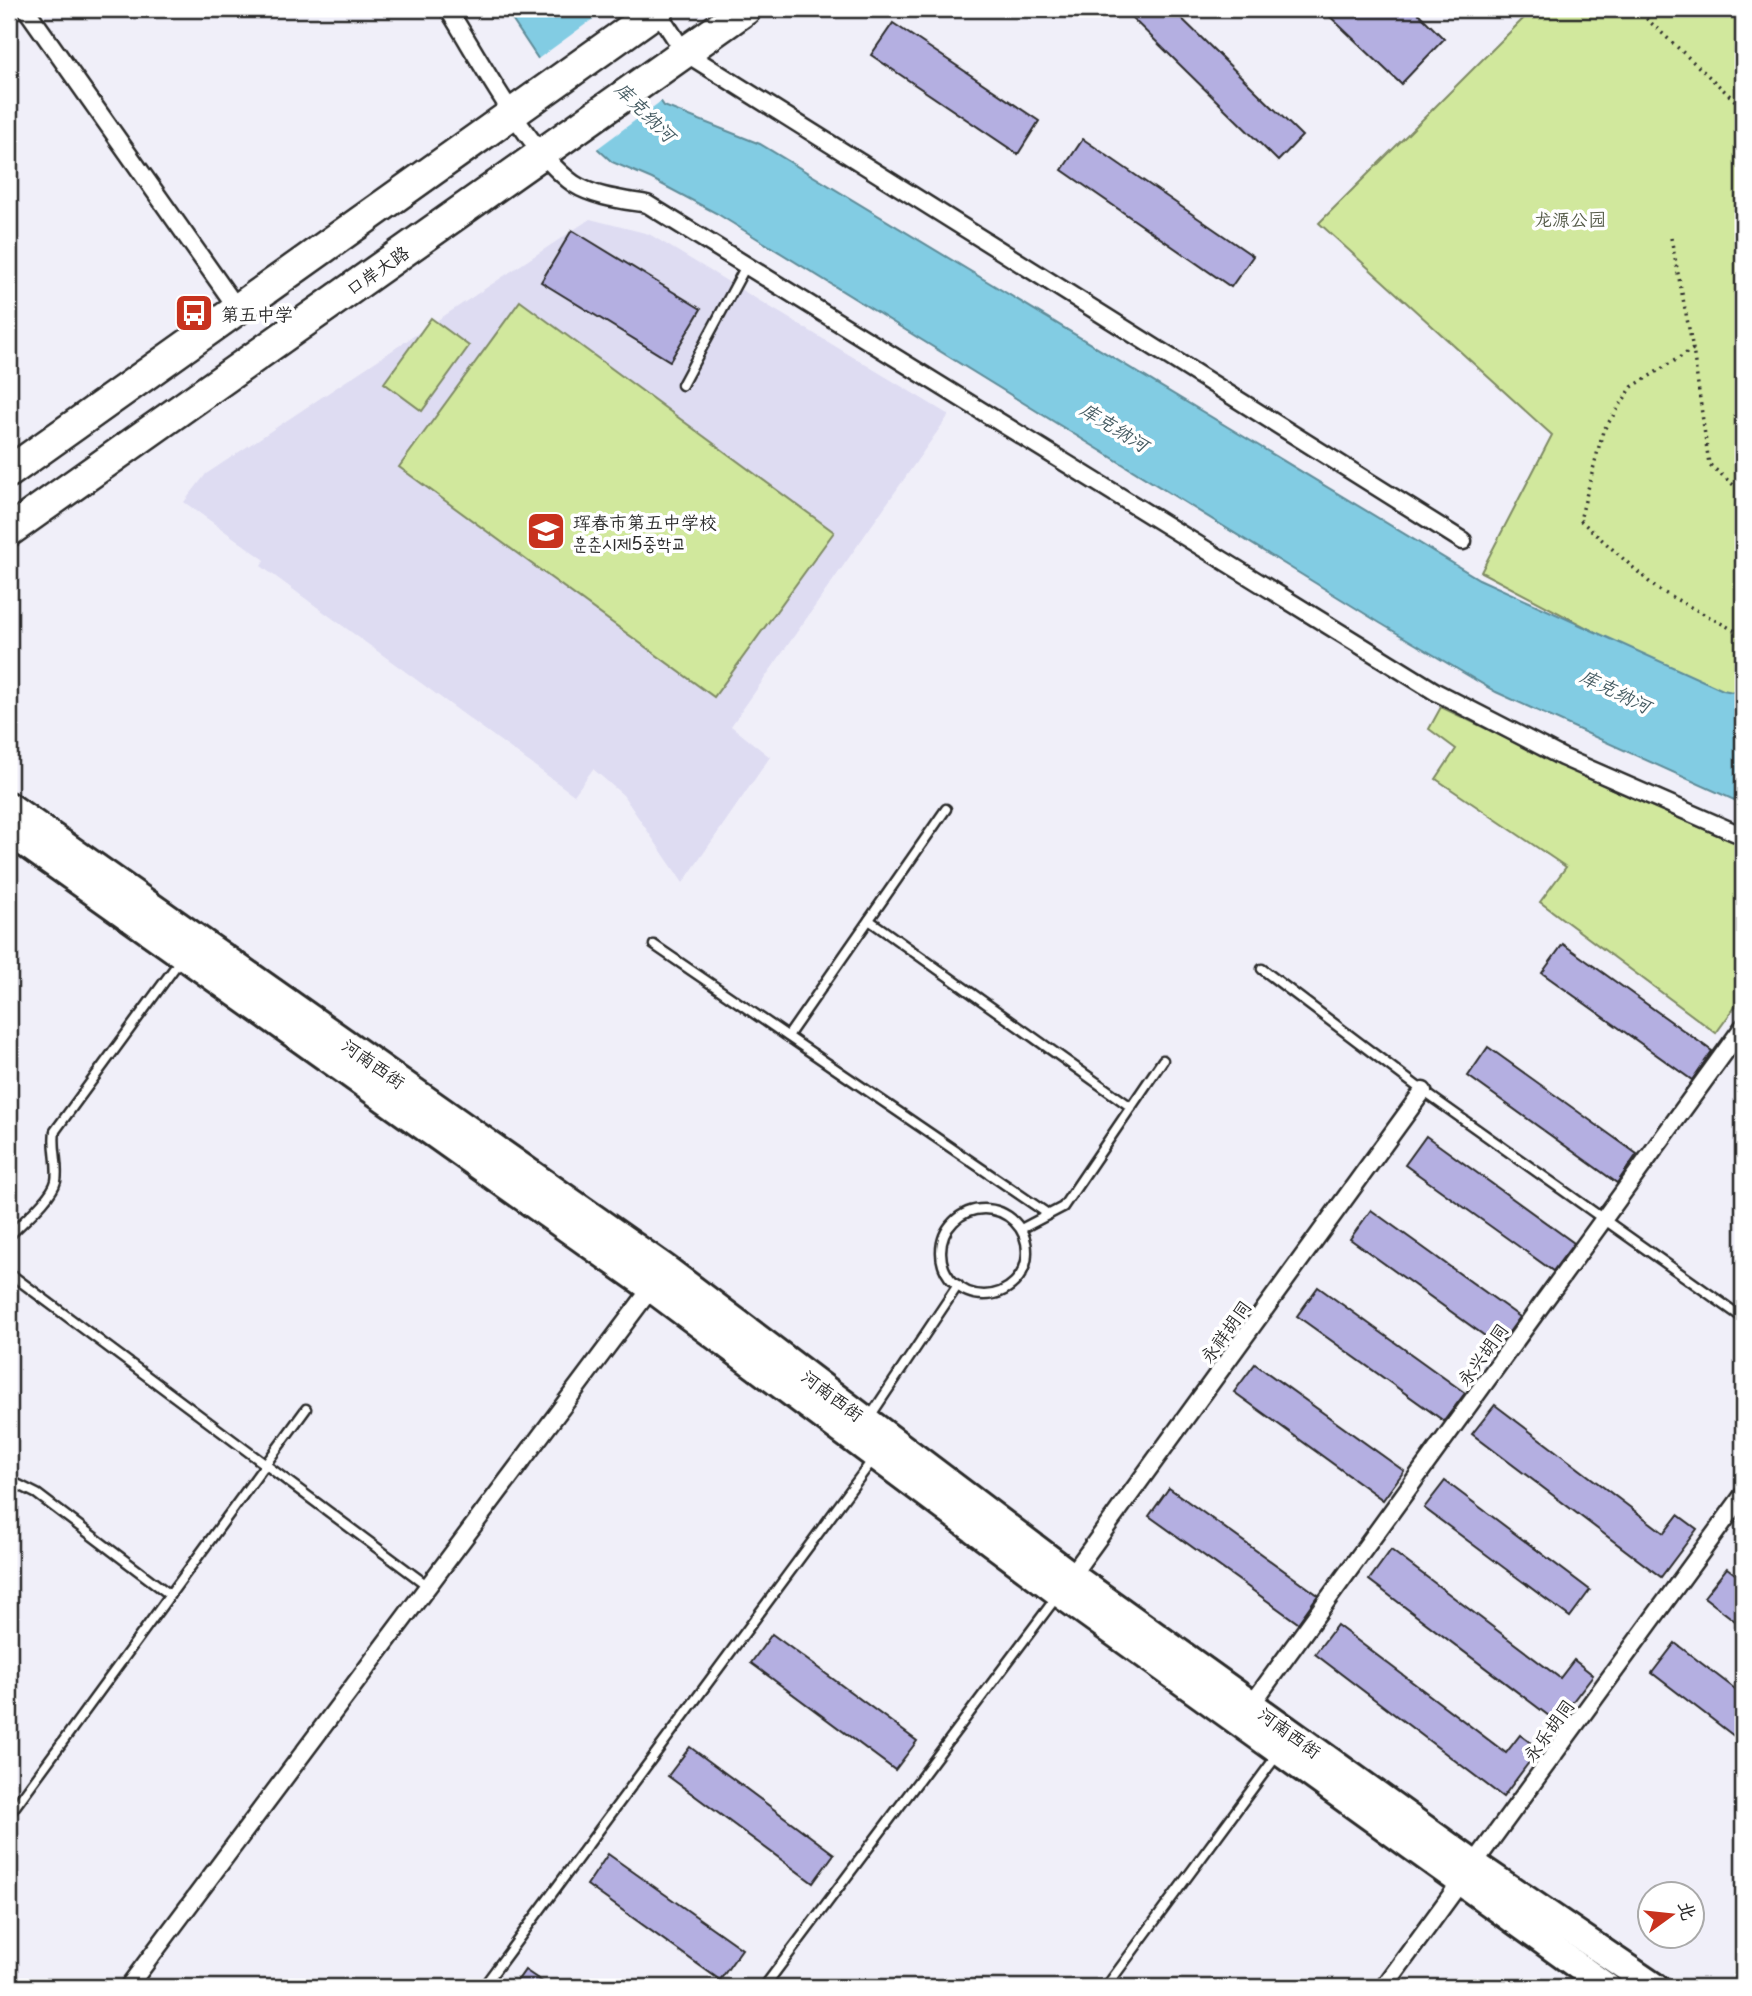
<svg xmlns="http://www.w3.org/2000/svg" width="1752" height="1996" viewBox="0 0 1752 1996" font-family="'Playpen Sans','LXGW WenKai TC','Poor Story',sans-serif">
	<rect width="100%" height="100%" fill="#f0eff9"/>
	<filter id="ink" filterUnits="userSpaceOnUse"><feTurbulence type="fractalNoise" baseFrequency=".0143" numOctaves="2"/><feDisplacementMap in="SourceGraphic" scale="14" xChannelSelector="R" yChannelSelector="G"/><feConvolveMatrix kernelMatrix="1 2 1 2 8 2 1 2 1" color-interpolation-filters="sRGB"/></filter>
	<g filter="url(#ink)">
		<polygon fill="#dedcf2" points="590,219 649,234 949,415 731,726 770,757 683,883 623,795 593,769 574,795 261,566 265,560 184,502 206,474"/>
		<g fill="#d1e89d" stroke="#7e8a64" stroke-width="2">
			<polygon points="1533,9 1743,9 1743,710 1481,572 1552,435 1319,223"/>
			<polygon points="520,301 834,532 714,697 399,467"/>
			<polygon points="431,318 469,346 422,411 384,383"/>
			<polygon points="1441,707 1614,790 1743,846 1743,996 1716,1033 1540,902 1566,867 1436,779 1456,749 1429,729"/>
		</g>
		<polygon fill="#82cce3" stroke="#5f8c99" stroke-width="2" points="505,9 599,9 664,106 760,144 1479,579 1723,690 1743,694 1743,804 1496,692 1380,623 716,213 652,179 612,162 598,149"/>
		<polygon fill="#f0eff9" points="604,11 664,99 594,151 535,61"/>
		<g fill="#b4afe1" stroke="#2b2b2b" stroke-width="2">
			<polygon points="1123,9 1172,9 1302,136 1278,161"/>
			<polygon points="1322,9 1414,9 1444,39 1401,84"/>
			<polygon points="893,23 1039,121 1018,154 871,55"/>
			<polygon points="1083,139 1253,256 1231,287 1062,170"/>
			<polygon points="572,230 701,309 670,361 541,282"/>
			<polygon points="1563,944 1712,1051 1692,1080 1542,973"/>
			<polygon points="1488,1047 1637,1154 1617,1183 1468,1076"/>
			<polygon points="1426,1136 1574,1243 1553,1271 1405,1165"/>
			<polygon points="1371,1210 1520,1317 1499,1346 1350,1239"/>
			<polygon points="1318,1287 1465,1393 1444,1421 1297,1316"/>
			<polygon points="1255,1364 1404,1471 1383,1500 1234,1392"/>
			<polygon points="1495,1405 1664,1533 1678,1515 1697,1529 1661,1577 1472,1434"/>
			<polygon points="1445,1481 1590,1590 1570,1617 1424,1508"/>
			<polygon points="1169,1488 1318,1595 1298,1623 1149,1516"/>
			<polygon points="1391,1550 1560,1678 1574,1660 1593,1675 1557,1722 1369,1580"/>
			<polygon points="1727,1568 1743,1580 1743,1627 1704,1597"/>
			<polygon points="1337,1625 1506,1753 1520,1735 1539,1749 1503,1797 1315,1654"/>
			<polygon points="772,1634 917,1741 895,1770 751,1663"/>
			<polygon points="1675,1643 1743,1695 1743,1743 1652,1673"/>
			<polygon points="690,1747 834,1854 813,1883 668,1776"/>
			<polygon points="608,1854 742,1949 720,1980 587,1885"/>
			<polygon points="525,1970 550,1987 513,1987"/>
		</g>
		<g fill="none" stroke-linecap="round" stroke-linejoin="round">
			<g stroke="#2b2b2b" stroke-width="13">
				<g id="lane">
					<polyline points="682,385 746,266"/>
					<polyline points="869,920 1131,1107"/>
					<polyline points="654,945 1048,1214"/>
					<polyline points="1262,969 1423,1091 1743,1318"/>
					<polyline points="788,1036 946,809"/>
					<circle cx="984" cy="1252" r="43"/>
					<polyline points="1021,1229 1063,1207 1163,1060"/>
					<path d="M9 1236C21 1223 52 1198 56 1181 59 1165 52 1147 55 1131L181 959"/>
					<polyline points="9,1273 428,1586"/>
					<polyline points="869,1418 958,1285"/>
					<polyline points="9,1480 37,1494 169,1594"/>
					<polyline points="9,1815 306,1409"/>
					<polyline points="483,1987 874,1458"/>
					<polyline points="764,1987 1058,1595"/>
					<polyline points="1106,1987 1278,1754"/>
				</g>
			</g>
			<g stroke="#2b2b2b" stroke-width="21">
				<g id="street">
					<polyline points="26,9 237,308"/>
					<path d="M448 9C479 58 528 152 574 184 594 197 624 200 647 204L1436 692 1562 757 1743 836"/>
					<polyline points="656,9 684,52 1463,541"/>
					<polyline points="1068,1580 1423,1091"/>
					<polyline points="1252,1704 1743,1027"/>
					<polyline points="128,1987 655,1283"/>
					<polyline points="1384,1987 1743,1495"/>
					<polyline points="1742,1987 1743,1985"/>
				</g>
			</g>
			<g stroke="#2b2b2b" stroke-width="32">
				<g id="primary">
					<polyline points="9,806 665,1268 1071,1575 1474,1864 1655,1987"/>
					<polyline points="9,832 651,1288 1059,1593 1607,1987"/>
				</g>
			</g>
			<g stroke="#2b2b2b" stroke-width="35">
				<g id="highway">
					<polyline points="9,472 659,9"/>
					<polyline points="9,531 746,9"/>
				</g>
			</g>
			<g stroke="#2b2b2b" stroke-width="3.5" stroke-dasharray="2 5" stroke-linecap="butt">
				<polyline points="1636,9 1743,108"/>
				<polyline points="1671,238 1693,349 1709,464 1743,493"/>
				<polyline points="1693,349 1632,387 1603,431 1580,520 1657,589 1743,635"/>
			</g>
			<use href="#lane" stroke="#fff" stroke-width="8"/>
			<use href="#street" stroke="#fff" stroke-width="16"/>
			<use href="#primary" stroke="#fff" stroke-width="26"/>
			<use href="#highway" stroke="#fff" stroke-width="30"/>
		</g>
	</g>
	<defs>
		<g id="bus-square" transform="scale(2.0125)"><rect x="-9" y="-9" width="18" height="18" rx="4" fill="#c8321e" stroke="#fff"/><path d="M-5-6H5V4H4V6H2V4H-2V6H-4V4H-5ZM-3.5-4V0h7V-4ZM-3.5 1.2v1.5H-2V1.2ZM2 1.2v1.5H3.5V1.2Z" fill="#fff"/></g>
		<g id="school-square" transform="scale(2.0125)"><rect x="-9" y="-9" width="18" height="18" rx="4" fill="#c8321e" stroke="#fff"/><path d="M0-5L7-2L0 1L-7-2ZM-4 1L0 2.5L4 1V4Q0 6-4 4Z" fill="#fff"/></g>
	</defs>
	<g fill-rule="evenodd">
		<use href="#bus-square" x="194" y="313"/>
		<use href="#school-square" x="546" y="531"/>
	</g>
	<g text-anchor="middle" dominant-baseline="central" stroke-width="7" stroke-linejoin="round" paint-order="stroke">
		<g font-size="18" fill="#545a48" stroke="#fff">
			<text x="1570" y="218">龙源公园</text>
		</g>
		<g font-size="18" fill="#2b2b2b" stroke="#fff">
			<text transform="translate(377 270) rotate(-35)">口岸大路</text>
			<text transform="translate(374 1063) rotate(35)">河南西街</text>
			<text transform="translate(1225 1331) rotate(-54)">永祥胡同</text>
			<text transform="translate(1482 1354) rotate(-54)">永兴胡同</text>
			<text transform="translate(833 1395) rotate(37)">河南西街</text>
			<text transform="translate(1548 1730) rotate(-54)">永乐胡同</text>
			<text transform="translate(1290 1732) rotate(36)">河南西街</text>
		</g>
		<g font-size="18" fill="#2b2b2b" stroke="#fff" text-anchor="start">
			<text x="221" y="313">第五中学</text>
			<text x="573" y="521">珲春市第五中学校<tspan x="573" dy="21">훈춘시제5중학교</tspan></text>
		</g>
		<g font-size="19" font-style="italic" fill="#455b62" stroke="#fff">
			<text transform="translate(646 111) rotate(45)">库克纳河</text>
			<text transform="translate(1115 426) rotate(32)">库克纳河</text>
			<text transform="translate(1616 690) rotate(26)">库克纳河</text>
		</g>
	</g>
	<rect width="1752" height="1996" fill="none" stroke="#fff" stroke-width="35"/>
	<rect x="18" y="18" width="1717" height="1961" fill="none" stroke="#2b2b2b" stroke-width="2.5" filter="url(#ink)"/>
	<g transform="translate(1671 1915) rotate(75)"><circle r="33" fill="#ffffff" stroke="#aaaaaa" stroke-width="2"/>
	<path d="M0-5L12 26L0 18L-12 26Z" fill="#c8321e"/>
	<text y="-10" font-size="19" font-weight="bold" text-anchor="middle" fill="#2b2b2b">北</text>
	</g>
</svg>
